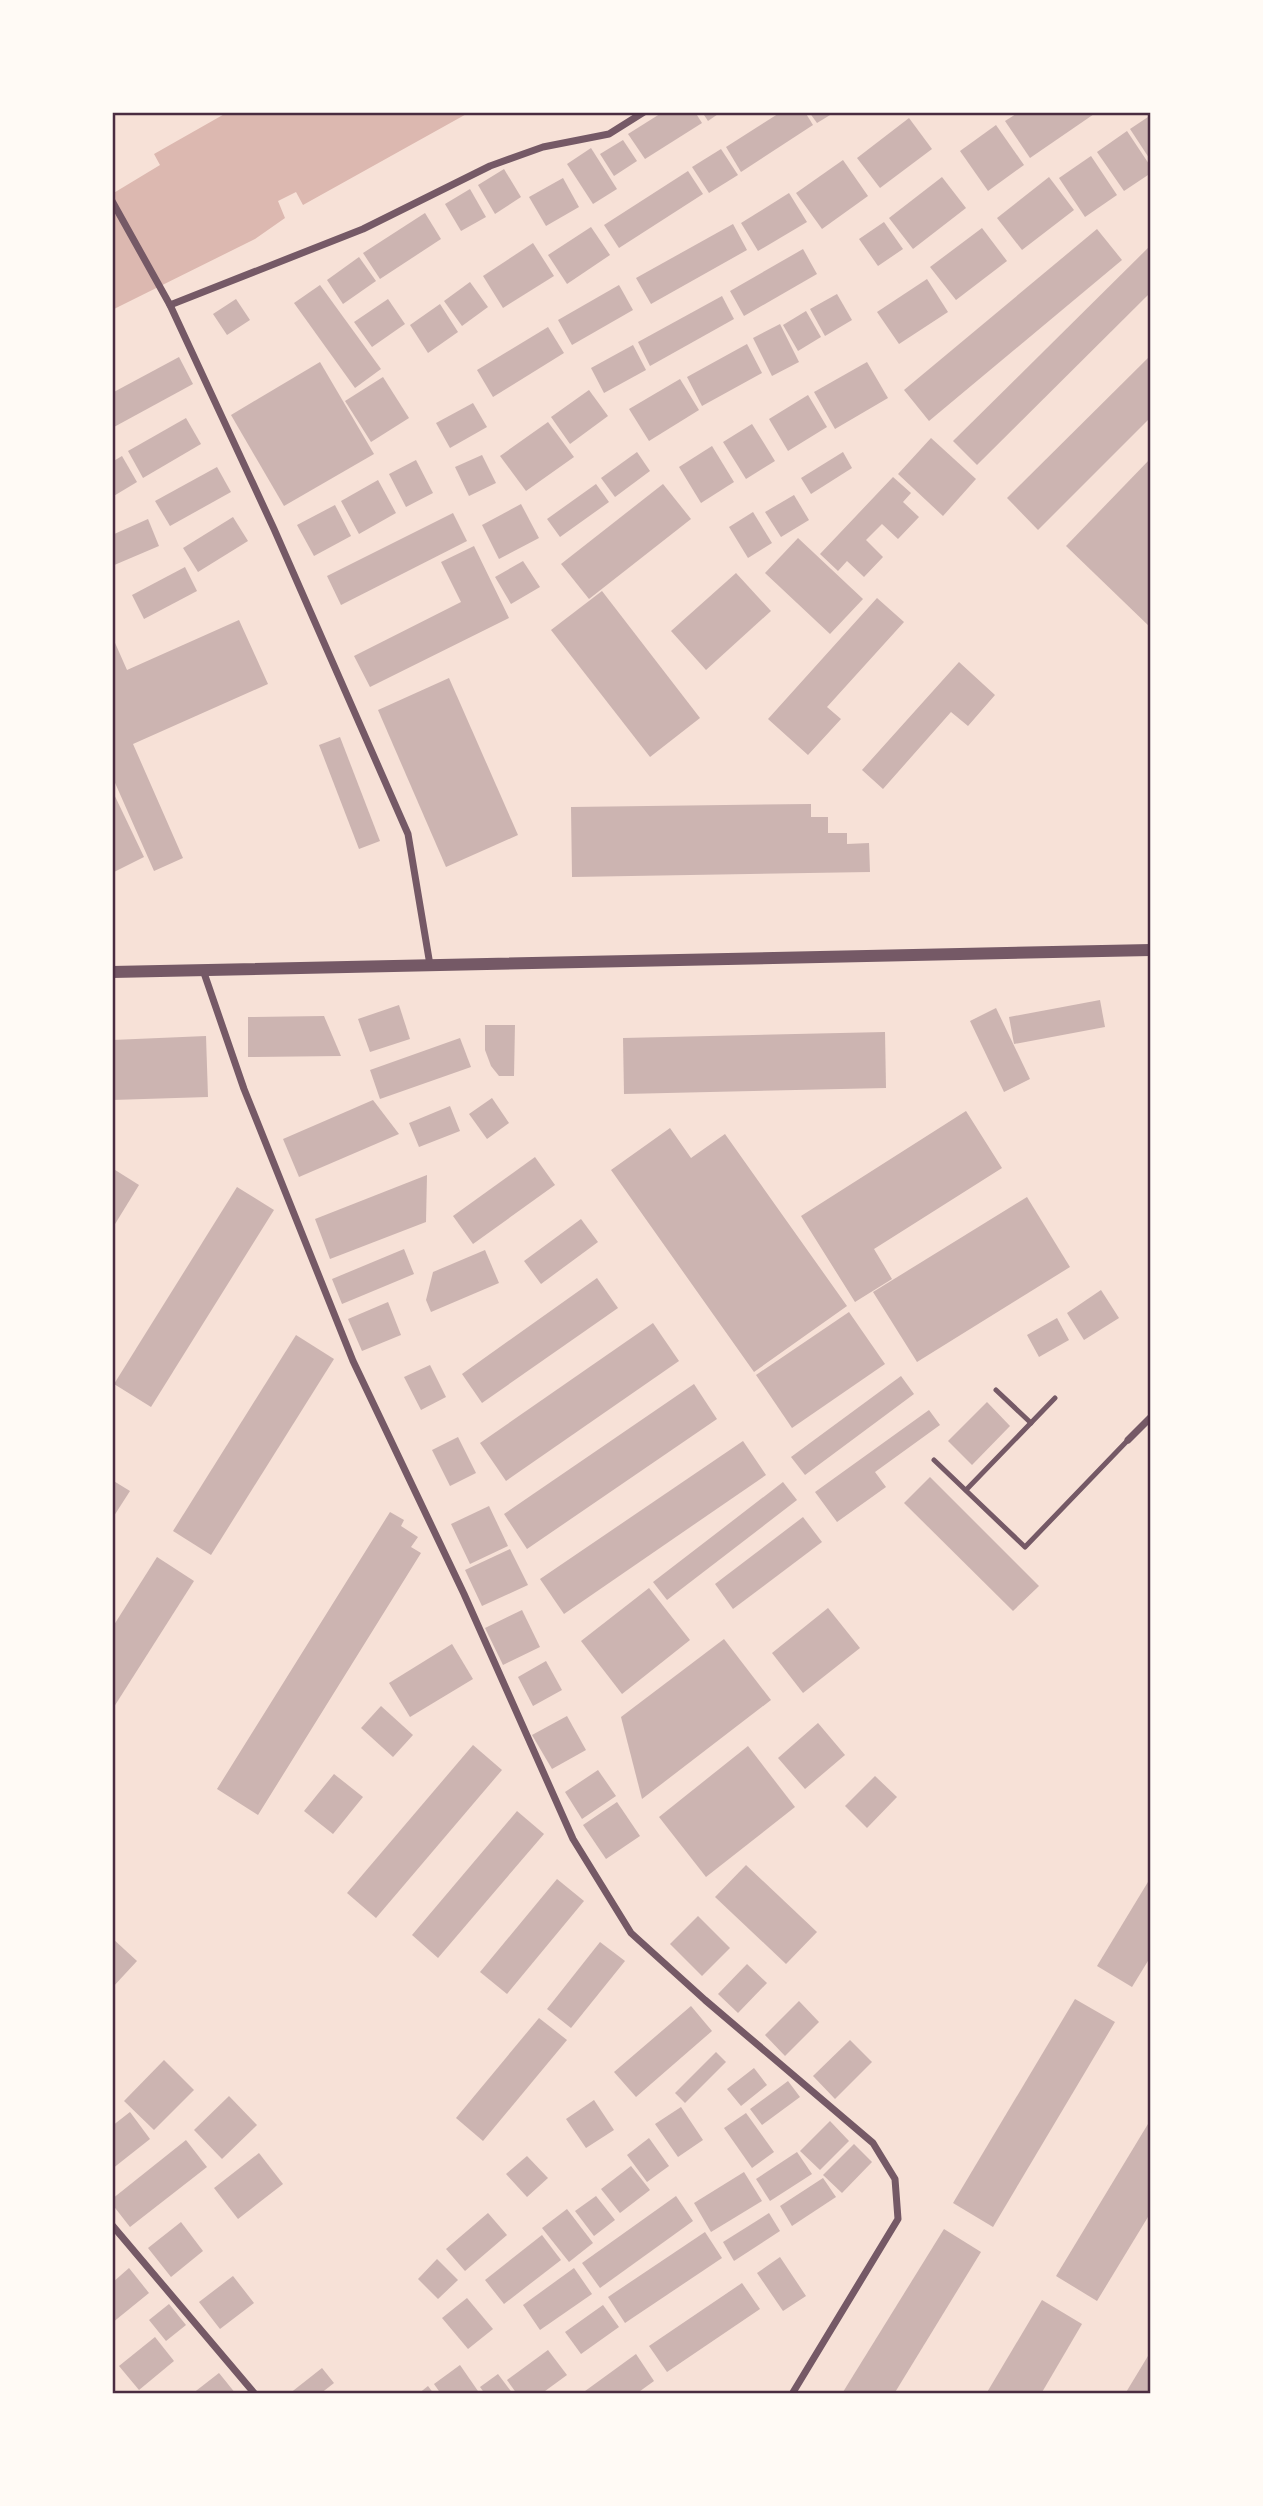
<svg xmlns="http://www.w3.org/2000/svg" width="1263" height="2506" viewBox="0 0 1263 2506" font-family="Barlow,sans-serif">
	<rect width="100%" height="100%" fill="#f7e1d7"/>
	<polygon fill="#dcb8b0" points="228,112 470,112 303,205 296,192 278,201 285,218 255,239 112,310 112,194 160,165 154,154"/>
	<g fill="#ccb4b1">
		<polygon points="663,112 695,112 702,123 645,159 628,134"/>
		<polygon points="702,112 721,112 708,121"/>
		<polygon points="781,112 805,112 813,125 741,172 726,147"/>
		<polygon points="809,112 835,112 817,123"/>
		<polygon points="1019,112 1097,112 1030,158 1005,121"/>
		<polygon points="1151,115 1151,161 1130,129"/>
		<polygon points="909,118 932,149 880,188 857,158"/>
		<polygon points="996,125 1024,165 988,191 960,151"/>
		<polygon points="1127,131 1151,167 1151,173 1124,191 1097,152"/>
		<polygon points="623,140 637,161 614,176 600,154"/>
		<polygon points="591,148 617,189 593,204 567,164"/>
		<polygon points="721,149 738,175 709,193 692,167"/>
		<polygon points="1091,156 1117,195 1085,217 1059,178"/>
		<polygon points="843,160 868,196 822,229 796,193"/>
		<polygon points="504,169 521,197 495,214 478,185"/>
		<polygon points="688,171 703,194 619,248 604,225"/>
		<polygon points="942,177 966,208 913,249 889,218"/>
		<polygon points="1049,177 1074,210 1022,250 997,218"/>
		<polygon points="563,178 579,207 546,226 529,197"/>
		<polygon points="470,189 486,217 461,231 445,204"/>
		<polygon points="789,193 807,222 758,251 741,223"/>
		<polygon points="425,213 441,239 380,279 363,253"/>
		<polygon points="884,222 903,249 878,266 859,239"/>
		<polygon points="733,224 747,250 651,304 636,278"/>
		<polygon points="591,227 610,255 567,284 548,255"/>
		<polygon points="982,228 1007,261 956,300 930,267"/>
		<polygon points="1097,229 1122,260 929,421 904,390"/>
		<polygon points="533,243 554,276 503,308 483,276"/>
		<polygon points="1151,245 1151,292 977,465 953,441"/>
		<polygon points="803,249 817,274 744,316 730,291"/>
		<polygon points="359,257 376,281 343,304 327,280"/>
		<polygon points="927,279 948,312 899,344 877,312"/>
		<polygon points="470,282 488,307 462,326 444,301"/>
		<polygon points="320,285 381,369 355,388 294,303"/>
		<polygon points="619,285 633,310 572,345 558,320"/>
		<polygon points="837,294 852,320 825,336 810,309"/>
		<polygon points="722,296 734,319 650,366 638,342"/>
		<polygon points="236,299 250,320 227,335 213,314"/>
		<polygon points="388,299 405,324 372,347 354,322"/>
		<polygon points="440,304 458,332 428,353 410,325"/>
		<polygon points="806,311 821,337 798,351 783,325"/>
		<polygon points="780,324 799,362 772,376 753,338"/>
		<polygon points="548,327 564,353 493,397 477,370"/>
		<polygon points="747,344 762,373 702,406 687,377"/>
		<polygon points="633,345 646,370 604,393 591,368"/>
		<polygon points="1151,355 1151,417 1038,530 1007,498"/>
		<polygon points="179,357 193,384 114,427 112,393"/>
		<polygon points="320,362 374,454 284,506 231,415"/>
		<polygon points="867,362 888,398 835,429 814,392"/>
		<polygon points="383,377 409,418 371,442 345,401"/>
		<polygon points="680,379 699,410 649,441 629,409"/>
		<polygon points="589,390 608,416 570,444 551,417"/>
		<polygon points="808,395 827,427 788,451 769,419"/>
		<polygon points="473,403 487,427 450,448 436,423"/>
		<polygon points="186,418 201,444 143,478 128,451"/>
		<polygon points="548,422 574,457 526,491 500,456"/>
		<polygon points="752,424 775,461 746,479 723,442"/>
		<polygon points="931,438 976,479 943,516 898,474"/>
		<polygon points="712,446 734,482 701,503 679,467"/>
		<polygon points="637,452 650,471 615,497 601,478"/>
		<polygon points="843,452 852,468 811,494 801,478"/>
		<polygon points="482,455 496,483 469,496 455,467"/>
		<polygon points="122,456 137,482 112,497 112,462"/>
		<polygon points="1151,458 1151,628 1066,546"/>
		<polygon points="416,460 433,493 406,507 389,474"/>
		<polygon points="217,467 231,492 170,526 155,501"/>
		<polygon points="893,477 911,493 903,502 919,517 898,539 882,524 866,540 883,557 864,577 847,561 838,571 820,554"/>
		<polygon points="378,480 396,513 359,534 341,501"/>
		<polygon points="596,484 609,502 560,537 547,519"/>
		<polygon points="663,484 691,519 589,599 561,564"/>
		<polygon points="794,495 809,520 781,537 765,512"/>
		<polygon points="521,504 539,538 499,559 482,525"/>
		<polygon points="335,505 351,536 314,556 297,525"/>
		<polygon points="753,512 772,543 748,558 729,527"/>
		<polygon points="453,513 467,541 341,605 327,576"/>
		<polygon points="233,517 248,541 198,572 183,548"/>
		<polygon points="148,519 159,546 112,566 112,535"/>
		<polygon points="798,538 863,599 830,634 765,573"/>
		<polygon points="474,546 509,618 370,687 354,656 461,602 441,562"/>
		<polygon points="523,561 540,587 511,604 495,577"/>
		<polygon points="185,567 197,591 144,619 132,595"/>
		<polygon points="736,573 771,611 706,670 671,631"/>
		<polygon points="602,591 700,718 650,757 551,630"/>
		<polygon points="877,598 904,622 827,707 841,719 808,755 768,719"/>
		<polygon points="239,620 268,684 133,744 183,858 154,871 112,776 112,636 127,670"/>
		<polygon points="959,662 995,695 968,726 951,712 883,789 862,770"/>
		<polygon points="449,678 518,835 446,867 378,710"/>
		<polygon points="340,737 380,841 359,849 319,745"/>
		<polygon points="112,790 144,857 112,873"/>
		<polygon points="811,804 811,817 828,817 828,833 847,833 847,844 869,843 870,872 572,877 571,807"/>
		<polygon points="1100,1000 1105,1027 1014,1044 1009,1017"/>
		<polygon points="399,1005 410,1039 370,1052 358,1019"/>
		<polygon points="996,1008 1030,1079 1004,1092 970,1021"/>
		<polygon points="324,1016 341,1056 248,1057 248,1017"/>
		<polygon points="485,1025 515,1025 514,1076 499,1076 491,1066 485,1050"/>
		<polygon points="885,1032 886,1088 624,1094 623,1038"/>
		<polygon points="206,1036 208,1097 112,1100 112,1040"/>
		<polygon points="460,1038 471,1067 380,1099 370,1070"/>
		<polygon points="492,1098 509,1123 487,1139 469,1114"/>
		<polygon points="373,1100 399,1134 299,1177 283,1139"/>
		<polygon points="450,1106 460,1131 419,1147 409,1123"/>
		<polygon points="966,1111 1002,1168 874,1249 892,1279 855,1302 801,1216"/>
		<polygon points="670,1128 691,1158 725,1134 847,1306 754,1372 611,1170"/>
		<polygon points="535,1157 555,1185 473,1244 453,1216"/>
		<polygon points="112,1168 139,1185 112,1229"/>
		<polygon points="427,1175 426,1222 330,1259 315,1219"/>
		<polygon points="237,1187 274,1210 151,1407 114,1384"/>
		<polygon points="1027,1197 1070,1267 917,1362 873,1292"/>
		<polygon points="581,1219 598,1242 541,1284 524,1261"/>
		<polygon points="404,1249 414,1274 342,1304 332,1279"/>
		<polygon points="485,1250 499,1283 431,1312 426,1300 433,1272"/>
		<polygon points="597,1278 618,1308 482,1403 462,1374"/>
		<polygon points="1101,1290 1119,1318 1084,1340 1067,1313"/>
		<polygon points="388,1302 401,1335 362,1351 348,1319"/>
		<polygon points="849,1312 885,1364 792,1428 756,1375"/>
		<polygon points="1057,1318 1069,1340 1039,1357 1027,1335"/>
		<polygon points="653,1323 679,1361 506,1481 480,1443"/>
		<polygon points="296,1335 334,1359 211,1555 173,1531"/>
		<polygon points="430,1365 446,1397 421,1410 404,1377"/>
		<polygon points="901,1376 914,1394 805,1475 791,1457"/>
		<polygon points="694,1384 717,1419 527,1549 504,1514"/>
		<polygon points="987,1402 1010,1426 972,1465 948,1441"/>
		<polygon points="929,1410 940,1425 875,1472 886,1487 837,1522 815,1492"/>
		<polygon points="458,1437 476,1473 450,1486 432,1450"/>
		<polygon points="743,1441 766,1475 564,1614 540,1579"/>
		<polygon points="930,1477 1039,1586 1013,1611 904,1503"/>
		<polygon points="112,1480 130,1491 112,1519"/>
		<polygon points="783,1482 797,1500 667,1600 653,1582"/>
		<polygon points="489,1506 508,1546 470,1564 451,1524"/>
		<polygon points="390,1512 404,1520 401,1526 418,1537 411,1547 421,1553 258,1815 217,1789"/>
		<polygon points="803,1517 822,1542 733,1609 715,1584"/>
		<polygon points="510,1549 528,1585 482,1606 465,1570"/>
		<polygon points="157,1557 194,1581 112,1710 112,1628"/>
		<polygon points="649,1588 690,1640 622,1694 581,1641"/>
		<polygon points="828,1608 860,1648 803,1693 772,1653"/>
		<polygon points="522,1610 540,1647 503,1665 485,1628"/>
		<polygon points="724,1639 771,1700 642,1799 621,1717"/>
		<polygon points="452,1644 473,1679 410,1717 389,1683"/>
		<polygon points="546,1661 562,1690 533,1706 518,1677"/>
		<polygon points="381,1706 413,1735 393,1757 361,1728"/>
		<polygon points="567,1716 586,1750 552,1769 532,1735"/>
		<polygon points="818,1723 845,1755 805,1789 778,1758"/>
		<polygon points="473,1745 502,1770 376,1918 347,1893"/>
		<polygon points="748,1746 795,1807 706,1877 659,1817"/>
		<polygon points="598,1770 616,1796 582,1819 565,1792"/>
		<polygon points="334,1774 363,1797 333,1834 304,1811"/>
		<polygon points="875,1776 897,1797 867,1828 845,1806"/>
		<polygon points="617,1802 640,1836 606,1859 583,1825"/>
		<polygon points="517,1811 544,1834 438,1958 412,1935"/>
		<polygon points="746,1865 817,1932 786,1964 715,1897"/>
		<polygon points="1151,1877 1151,1956 1132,1987 1097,1966"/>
		<polygon points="557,1879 584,1901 507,1994 480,1972"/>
		<polygon points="698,1916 730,1948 702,1976 670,1944"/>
		<polygon points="112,1938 137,1961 112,1988"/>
		<polygon points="600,1942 625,1961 571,2028 547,2009"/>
		<polygon points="747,1964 767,1983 738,2013 718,1994"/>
		<polygon points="1075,1999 1115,2022 993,2227 953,2203"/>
		<polygon points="799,2001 819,2022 785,2056 765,2035"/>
		<polygon points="691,2006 712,2031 636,2097 614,2072"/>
		<polygon points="539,2018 567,2040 483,2141 456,2118"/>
		<polygon points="850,2040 872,2062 835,2099 813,2076"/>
		<polygon points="716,2052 726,2062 685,2103 675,2093"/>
		<polygon points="164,2060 194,2090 154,2130 124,2101"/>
		<polygon points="754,2068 767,2085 741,2106 727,2089"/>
		<polygon points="788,2081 800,2097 762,2125 750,2109"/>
		<polygon points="229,2096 257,2125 222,2159 194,2130"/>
		<polygon points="594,2100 614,2130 586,2148 566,2119"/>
		<polygon points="681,2107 703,2140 678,2157 655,2124"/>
		<polygon points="130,2112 150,2139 112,2169 112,2126"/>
		<polygon points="746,2113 774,2152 752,2168 724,2128"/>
		<polygon points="1151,2119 1151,2212 1097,2301 1056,2276"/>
		<polygon points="830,2121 849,2141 820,2170 800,2151"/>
		<polygon points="649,2138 669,2166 647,2182 627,2155"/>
		<polygon points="186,2140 207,2167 130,2227 112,2204 112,2199"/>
		<polygon points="854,2144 872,2162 842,2193 823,2175"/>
		<polygon points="797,2152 812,2174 770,2201 756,2179"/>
		<polygon points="259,2153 283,2184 238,2219 214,2188"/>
		<polygon points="527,2156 548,2178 527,2197 506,2174"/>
		<polygon points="631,2166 650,2190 620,2213 601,2189"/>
		<polygon points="744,2172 762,2201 711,2232 694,2203"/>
		<polygon points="823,2178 836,2197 792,2226 780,2206"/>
		<polygon points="596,2196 615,2220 594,2236 575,2211"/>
		<polygon points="676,2196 693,2221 600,2288 582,2263"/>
		<polygon points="567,2209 593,2243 569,2262 542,2228"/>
		<polygon points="488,2213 507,2235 465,2271 446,2249"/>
		<polygon points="769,2213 780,2231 734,2261 723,2242"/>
		<polygon points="181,2222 203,2251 171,2277 148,2248"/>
		<polygon points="944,2229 981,2252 894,2394 846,2394 843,2392"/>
		<polygon points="705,2232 722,2258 625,2323 608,2297"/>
		<polygon points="542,2235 561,2260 504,2304 485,2280"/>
		<polygon points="780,2257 806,2296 783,2311 757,2273"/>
		<polygon points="437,2259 458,2280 438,2299 418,2279"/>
		<polygon points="129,2268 149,2293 112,2323 112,2283"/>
		<polygon points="574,2268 592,2294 540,2330 523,2305"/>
		<polygon points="233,2276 254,2303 220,2329 199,2302"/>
		<polygon points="742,2283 760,2309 667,2372 649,2346"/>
		<polygon points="467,2298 493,2329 468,2349 442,2318"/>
		<polygon points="1042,2300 1082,2324 1041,2394 986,2394"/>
		<polygon points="169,2304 186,2325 166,2341 149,2320"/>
		<polygon points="603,2305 619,2327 581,2354 565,2332"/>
		<polygon points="155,2337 174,2361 139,2390 119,2366"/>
		<polygon points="548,2350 567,2375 541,2394 517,2394 507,2380"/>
		<polygon points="1151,2351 1151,2394 1125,2394"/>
		<polygon points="636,2354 654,2381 636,2394 581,2394"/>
		<polygon points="460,2365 480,2394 441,2394 434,2384"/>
		<polygon points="322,2368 334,2383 320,2394 289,2394"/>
		<polygon points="219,2373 236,2394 192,2394"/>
		<polygon points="498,2374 513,2394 485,2394 480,2387"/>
		<polygon points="428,2386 434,2394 418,2394"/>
	</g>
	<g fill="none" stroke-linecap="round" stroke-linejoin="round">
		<g stroke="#755966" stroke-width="5">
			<polyline points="996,1390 1031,1423"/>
			<polyline points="934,1460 1025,1547 1128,1440"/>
			<polyline points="966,1490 1055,1398"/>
		</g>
		<g stroke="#755966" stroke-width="7">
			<polyline points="112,201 170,305 274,529 408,834 430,965"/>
			<polyline points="170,305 363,229 490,166 543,147 609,134 644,112"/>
			<polyline points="203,970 244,1089 353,1361 464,1594 573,1839 631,1933 705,2000 873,2143 895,2179 898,2219 792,2394"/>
			<polyline points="1128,1440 1151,1417"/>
			<polyline points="112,2225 255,2394"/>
		</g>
		<polyline stroke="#755966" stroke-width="12" points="112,972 1151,950"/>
	</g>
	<rect width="1263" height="2506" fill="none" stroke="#fffaf5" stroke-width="228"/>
	<rect x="114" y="114" width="1035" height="2278" fill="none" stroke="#4a2c40" stroke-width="2.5"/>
</svg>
